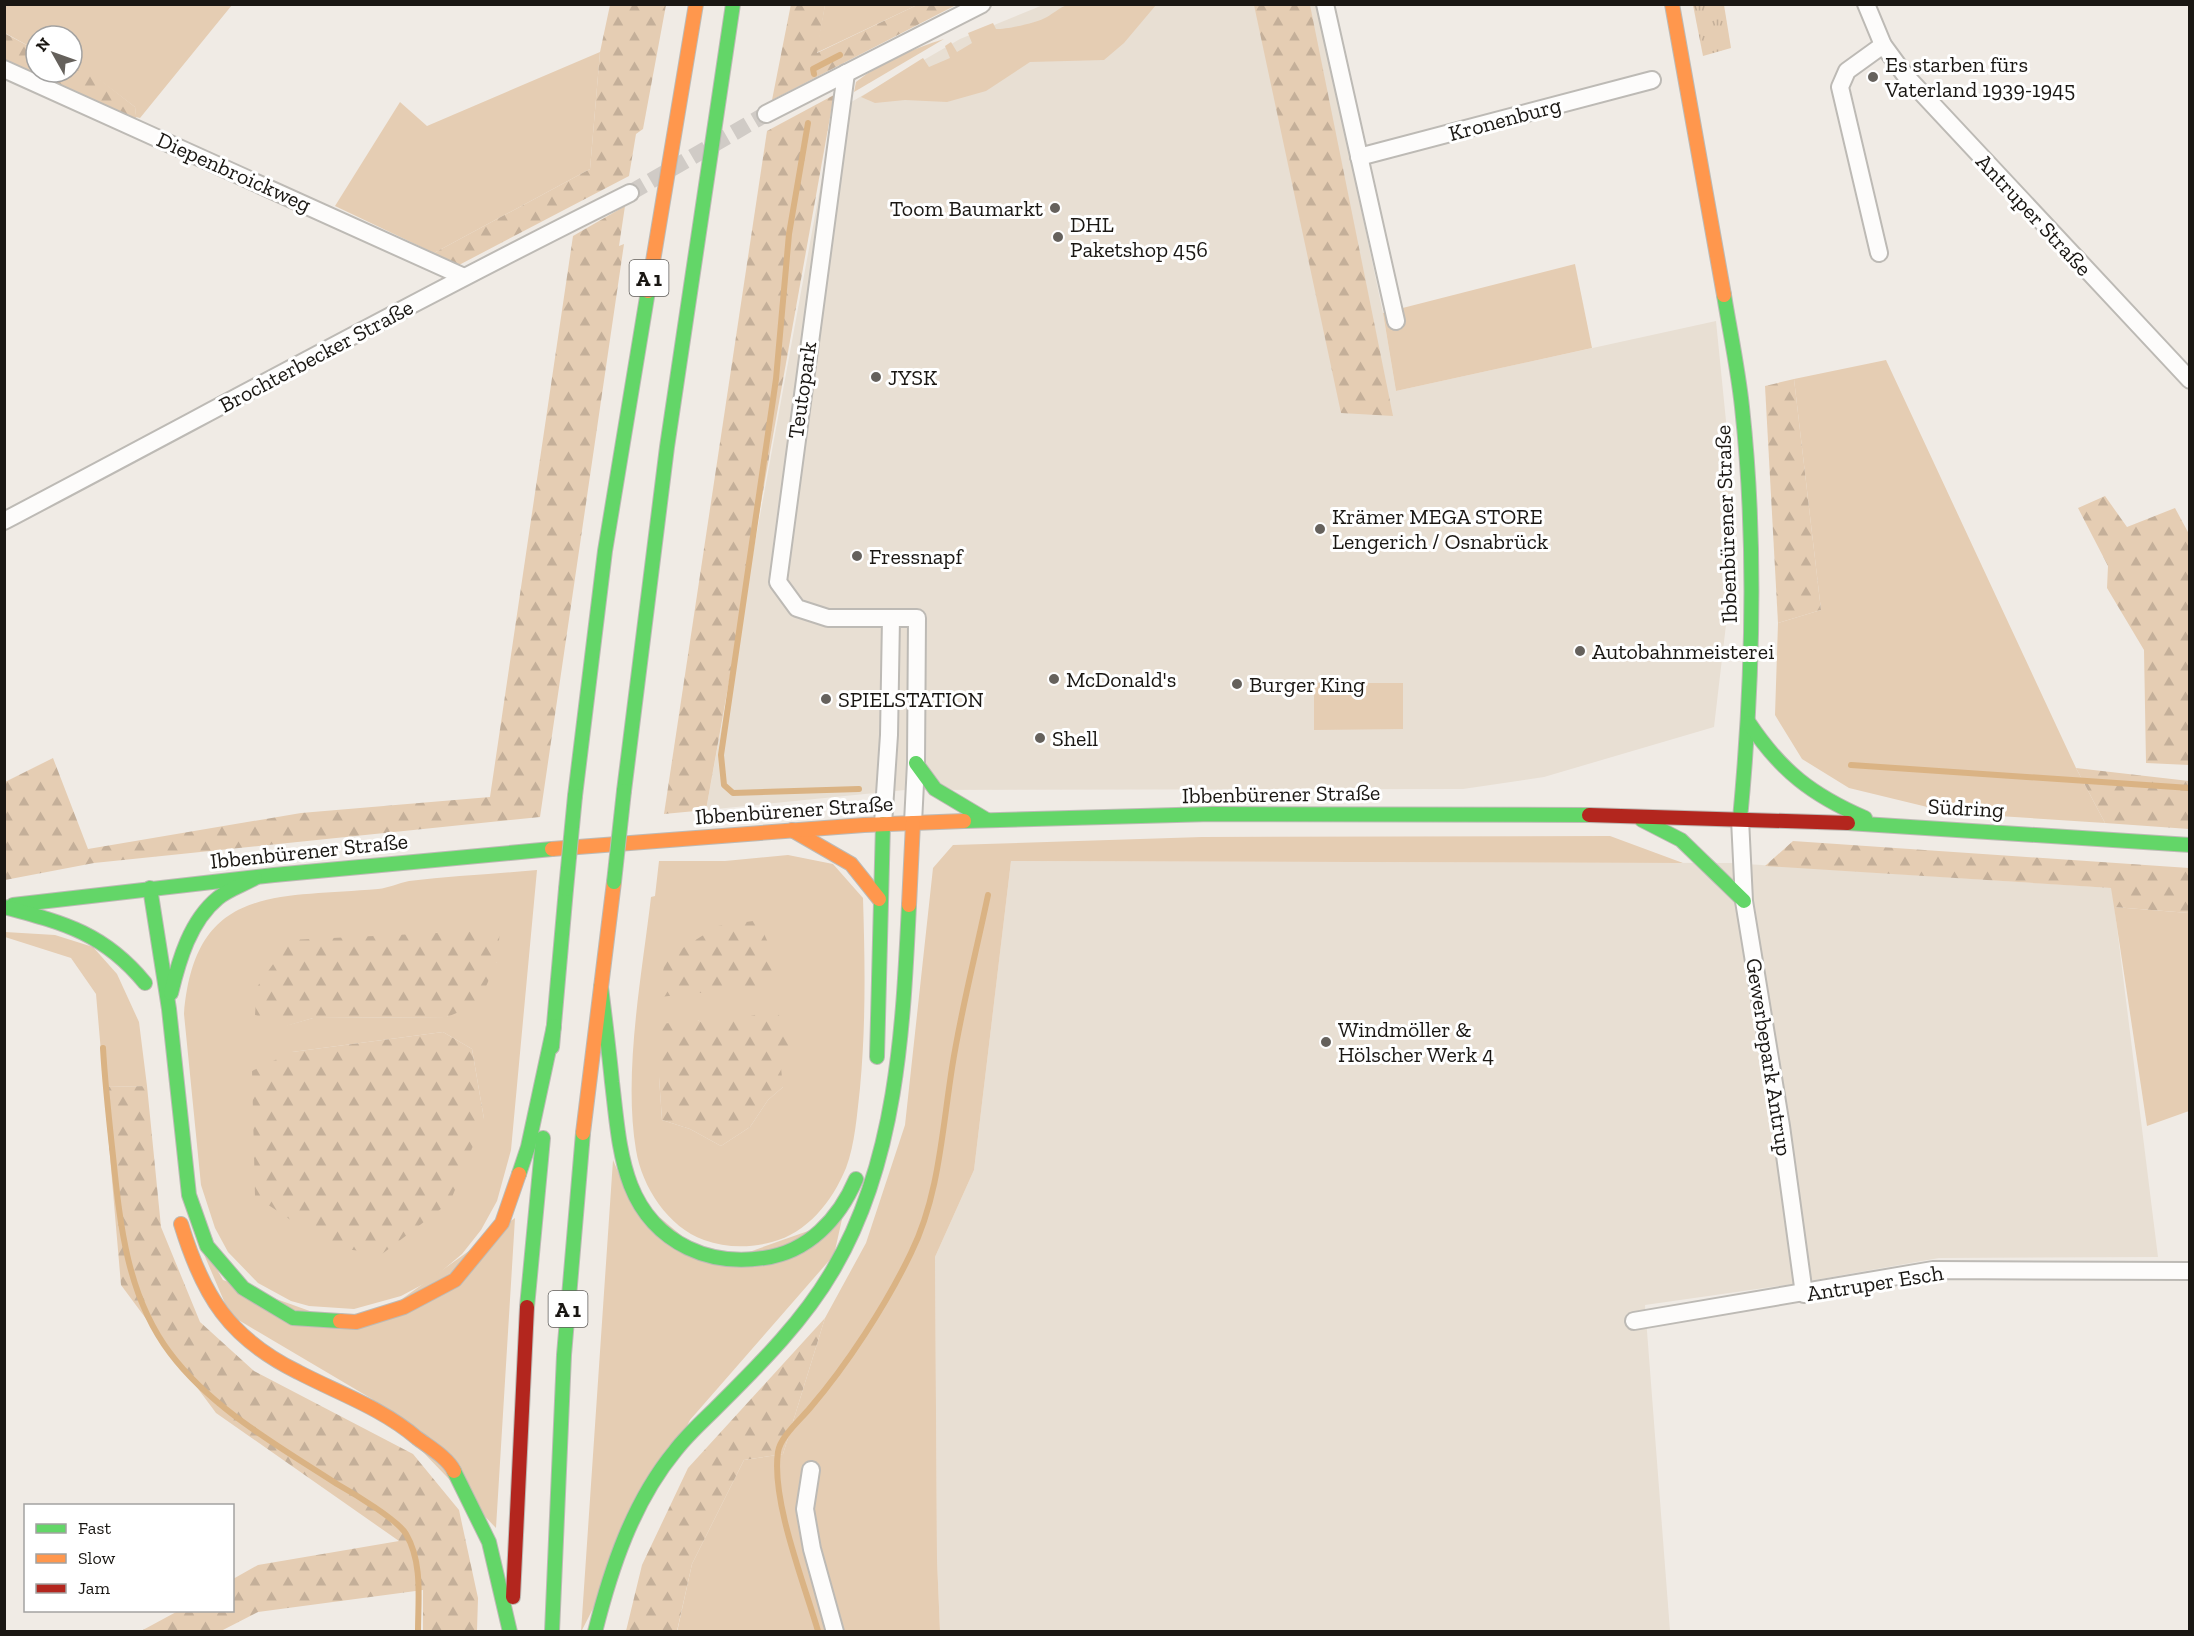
<svg xmlns="http://www.w3.org/2000/svg" width="2194" height="1636" viewBox="0 0 2194 1636" font-family="'Zilla Slab',serif">
	<defs>
		<pattern id="forest-firs" width="22" height="20" patternUnits="userSpaceOnUse" patternTransform="scale(1.5)"><rect width="22" height="20" fill="#e5cdb3"/><path d="M5 1l3.5 6h-7zM16 11l3.5 6h-7z" fill="#c4af99"/></pattern>
		<pattern id="park-tufts" width="24" height="20" patternUnits="userSpaceOnUse" patternTransform="scale(1.5)"><rect width="24" height="20" fill="#e5cdb3"/><path d="M3 7l-1-3M5 7V3M7 7l1-3M15 17l-1-3M17 17v-4M19 17l1-3" fill="none" stroke="#c4af99"/></pattern>
	</defs>
	<rect width="100%" height="100%" fill="#f0ebe5"/>
	<g fill="#e8dfd3">
		<polygon points="1043,5 1318,5 1383,313 1396,391 1716,321 1737,531 1714,727 1544,777 1463,789 905,790 706,810 834,112 960,39"/>
		<polygon points="1011,861 1731,863 2112,888 2158,1257 1939,1258 1786,1285 1645,1305 1670,1631 940,1631 937,1559 935,1257 974,1170"/>
	</g>
	<g fill="#e5cdb3" fill-rule="evenodd">
		<polygon points="4,5 232,5 140,118 136,117 135,107 89,72 72,67 72,36 36,36 36,50 5,33"/>
		<polygon points="825,5 917,5 816,53"/>
		<path d="M1067 5H1156L1124 43 1104 60 1030 62 986 91 947 102 905 100 875 103 861 97 923 58 929 67 950 58 945 46 951 42 957 52 972 43 968 33 993 23 996 29C1008 29 1037 23 1047 17 1054 13 1059 8 1067 5Z"/>
		<path d="M944 39 854 92 856 82C882 61 913 49 944 39Z"/>
		<polygon points="600,52 590,169 434,253 335,206 400,102 427,126"/>
		<polygon points="1575,264 1592,348 1396,391 1383,313"/>
		<polygon points="1886,360 2076,768 2105,823 1952,813 1849,788 1802,759 1775,715 1778,623 1821,610 1794,379"/>
		<polygon points="1314,683 1403,683 1403,729 1314,730"/>
		<polygon points="1610,836 1683,863 1011,861 974,1170 935,1257 937,1559 940,1631 677,1632 692,1564 744,1460 783,1454 825,1318 866,1243 905,1125 933,868 953,845 1202,837"/>
		<path d="M788 855 833 864 863 898C865 962 866 1024 860 1088 857 1114 855 1144 846 1168 832 1202 807 1233 772 1242 750 1248 726 1248 704 1240 668 1227 642 1187 636 1150 623 1072 642 975 651 897L655 896 659 861H725ZM698 1020 783 1087 768 1100 750 1127 721 1146 690 1129 662 1120 659 1077Z"/>
		<path d="M537 870 511 1150 497 1201 481 1230 462 1254 431 1280 401 1296 354 1309 309 1306 291 1301 258 1283 228 1252 215 1228 201 1185 184 1014C195 884 275 898 378 889 389 888 398 883 409 881 452 876 495 874 537 870ZM497 962 447 1017 313 1018 285 1026ZM443 1032 472 1049 484 1119 292 1052Z"/>
		<polygon points="2114,907 2189,913 2189,1111 2147,1126"/>
		<polygon points="5,932 55,935 93,947 117,974 139,1022 147,1086 104,1087 96,994 71,958 5,937"/>
		<polygon points="613,1160 625,1188 715,1264 842,1219 834,1255 690,1420 581,1632"/>
		<polygon points="515,1218 496,1528 372,1399 230,1315 191,1224 223,1280 360,1329"/>
	</g>
	<g fill="url(#forest-firs)">
		<polygon points="791,4 825,5 817,53 917,5 956,5 772,100"/>
		<polygon points="610,5 666,5 643,129 636,134 629,176 459,265 434,253 590,169 600,52"/>
		<polygon points="1254,5 1310,5 1393,416 1341,413"/>
		<polygon points="4,33 36,50 36,72 72,72 72,67 89,71 135,107 137,124 5,63"/>
		<polygon points="834,95 706,810 664,814 767,131"/>
		<polygon points="625,206 619,246 624,244 540,817 94,863 5,880 5,782 53,758 88,849 301,813 490,797 573,236"/>
		<polygon points="1794,379 1821,610 1778,623 1765,386"/>
		<polygon points="2105,496 2127,527 2175,508 2189,534 2189,765 2146,763 2144,650 2107,588 2108,566 2078,508"/>
		<polygon points="2076,768 2189,781 2189,829 2105,823"/>
		<polygon points="1793,841 2189,868 2189,913 2114,907 2111,888 1765,866"/>
		<polygon points="753,921 761,927 782,974 769,986 659,997 665,959 718,926"/>
		<polygon points="500,930 497,962 478,1004 447,1017 313,1018 285,1026 255,1015 257,987 290,940"/>
		<polygon points="773,1010 786,1022 790,1055 781,1068 783,1087 768,1100 750,1127 721,1146 690,1129 662,1120 659,1077 660,1024 698,1020 709,1027"/>
		<polygon points="443,1032 472,1049 484,1119 450,1202 382,1254 331,1247 255,1196 252,1071 292,1052"/>
		<polygon points="147,1086 161,1227 200,1322 254,1371 413,1454 459,1510 478,1598 477,1631 423,1631 423,1590 258,1612 221,1631 141,1631 178,1611 232,1610 233,1579 258,1565 399,1541 216,1413 121,1285 104,1087"/>
		<polygon points="825,1318 783,1454 744,1460 692,1564 677,1631 626,1631 642,1565 688,1468"/>
	</g>
	<polygon fill="url(#park-tufts)" points="1693,5 1724,5 1731,48 1703,56"/>
	<g fill="none" stroke-linecap="round" stroke-linejoin="round">
		<g stroke="#dab384" stroke-width="6">
			<polyline points="814,74 813,69 840,55"/>
			<polyline points="808,123 789,234 776,379 721,755 724,785 733,793 859,789"/>
			<polyline points="1851,765 2190,788"/>
			<path d="M103 1048C105 1084 109 1120 113 1156 120 1224 127 1296 170 1353 212 1409 280 1447 337 1484 353 1493 398 1520 406 1534 423 1563 418 1599 418 1632"/>
			<path d="M818 1631C804 1583 771 1500 778 1452 780 1437 800 1420 810 1408 847 1365 886 1305 911 1253 939 1196 942 1131 952 1068 961 1010 976 953 988 895"/>
		</g>
		<polyline stroke="#d0cbc6" stroke-width="16" stroke-dasharray="16 8" stroke-linecap="butt" points="630,193 766,114"/>
		<g stroke="#bdbab5" stroke-width="20">
			<g id="street">
				<polyline points="1325,4 1396,321"/>
				<polyline points="1866,4 1883,45 1905,75 2190,380"/>
				<polyline points="4,69 462,276"/>
				<polyline points="846,73 778,582 797,608 828,618 917,618 916,763 913,823"/>
				<polyline points="766,114 982,4"/>
				<polyline points="1359,157 1652,80"/>
				<polyline points="1879,253 1840,87 1847,71 1883,45"/>
				<path d="M4 521C213 411 419 298 630 193"/>
				<polyline points="1740,819 1744,901 1781,1126 1804,1294"/>
				<polyline points="883,824 889,735 891,618"/>
				<polyline points="1634,1321 1933,1270 2190,1271"/>
				<polyline points="811,1470 805,1509 812,1549 835,1632"/>
			</g>
		</g>
		<g stroke="#bdbab5" stroke-width="16">
			<g id="fast">
				<path d="M1724 295C1730 332 1738 369 1742 407 1757 544 1753 682 1740 819"/>
				<path d="M1749 723C1781 771 1812 795 1865 818"/>
				<polyline points="916,763 935,789 987,820"/>
				<polyline points="624,791 667,447 733,4"/>
				<polyline points="575,796 605,551 648,291"/>
				<polyline points="1642,820 1681,840 1744,901"/>
				<polyline points="964,821 1212,814 1589,815"/>
				<polyline points="1848,823 2190,845"/>
				<polyline points="150,888 169,1009 189,1195 207,1246 243,1288 293,1318 340,1321"/>
				<polyline points="13,905 274,875 552,849"/>
				<path d="M4 907C64 923 104 933 145 983"/>
				<path d="M601 987C605 1019 609 1051 612 1082 620 1148 621 1215 688 1248 711 1259 738 1262 764 1258 808 1252 839 1219 856 1179"/>
				<path d="M171 993C179 960 190 921 218 898 229 889 243 885 255 878"/>
				<polyline points="552,1047 566,889"/>
				<polyline points="877,1057 883,824"/>
				<polyline points="519,1174 528,1147 554,1026"/>
				<polyline points="527,1307 543,1138"/>
				<polyline points="454,1471 489,1542 510,1632"/>
				<polyline points="552,1632 564,1355 583,1133"/>
				<path d="M595 1632C611 1568 633 1502 675 1451 687 1435 702 1422 716 1408 758 1366 803 1322 833 1270 897 1161 903 1029 909 905"/>
			</g>
		</g>
		<g stroke="#bdbab5" stroke-width="16">
			<g id="slow">
				<polyline points="1672,4 1724,295"/>
				<polyline points="648,291 696,4"/>
				<polyline points="792,830 851,864 879,899"/>
				<polyline points="552,849 864,825 964,821"/>
				<polyline points="909,905 913,823"/>
				<polyline points="583,1133 614,882"/>
				<path d="M181 1224C203 1296 229 1338 298 1372 338 1393 382 1408 417 1438 429 1447 448 1458 454 1471"/>
				<polyline points="340,1321 356,1322 404,1307 455,1280 502,1223 519,1174"/>
			</g>
		</g>
		<g stroke="#bdbab5" stroke-width="16">
			<g id="jam">
				<polyline points="1589,815 1848,823"/>
				<polyline points="513,1597 527,1307"/>
			</g>
		</g>
		<use href="#street" stroke="#fdfcfb" stroke-width="16"/>
		<use href="#fast" stroke="#63d668" stroke-width="14"/>
		<use href="#slow" stroke="#ff974d" stroke-width="14"/>
		<use href="#jam" stroke="#b3261e" stroke-width="14"/>
		<g stroke="#bdbab5" stroke-width="16" stroke-linecap="butt">
			<g id="fast-bridge">
				<polyline points="614,882 624,791"/>
				<polyline points="566,889 575,796"/>
			</g>
		</g>
		<use href="#fast-bridge" stroke="#63d668" stroke-width="14"/>
	</g>
	<g fill="#65615c" stroke="#fff" stroke-width="2">
		<circle cx="1873" cy="77" r="6"/>
		<circle cx="1055" cy="208" r="6"/>
		<circle cx="1058" cy="237" r="6"/>
		<circle cx="876" cy="377" r="6"/>
		<circle cx="1320" cy="529" r="6"/>
		<circle cx="857" cy="556" r="6"/>
		<circle cx="1580" cy="651" r="6"/>
		<circle cx="1054" cy="679" r="6"/>
		<circle cx="1237" cy="684" r="6"/>
		<circle cx="826" cy="699" r="6"/>
		<circle cx="1040" cy="738" r="6"/>
		<circle cx="1326" cy="1042" r="6"/>
	</g>
	<g text-anchor="middle" dominant-baseline="central" stroke-width="6" stroke-linejoin="round" paint-order="stroke">
		<g fill="#fff" stroke="#5f5d5a" stroke-width="1.5">
			<rect x="629.5" y="260" width="39" height="36" rx="4.5"/>
			<rect x="548.5" y="1291" width="39" height="36" rx="4.5"/>
		</g>
		<g font-size="21" font-weight="bold" fill="#1a1713">
			<text x="649" y="278">A 1</text>
			<text x="568" y="1309">A 1</text>
		</g>
		<g font-size="22" fill="#1a1713" stroke="#fff" text-anchor="start">
			<text x="1885" y="64">Es starben fürs<tspan x="1885" dy="25">Vaterland 1939-1945</tspan></text>
			<text x="1043" y="208" text-anchor="end">Toom Baumarkt</text>
			<text x="1070" y="224">DHL<tspan x="1070" dy="25">Paketshop 456</tspan></text>
			<text x="888" y="377">JYSK</text>
			<text x="1332" y="516">Krämer MEGA STORE<tspan x="1332" dy="25">Lengerich / Osnabrück</tspan></text>
			<text x="869" y="556">Fressnapf</text>
			<text x="1592" y="651">Autobahnmeisterei</text>
			<text x="1066" y="679">McDonald's</text>
			<text x="1249" y="684">Burger King</text>
			<text x="838" y="699">SPIELSTATION</text>
			<text x="1052" y="738">Shell</text>
			<text x="1338" y="1029">Windmöller &amp;<tspan x="1338" dy="25">Hölscher Werk 4</tspan></text>
		</g>
		<g font-size="22" fill="#1a1713" stroke="#fff">
			<text transform="translate(1505 119) rotate(-15)">Kronenburg</text>
			<text transform="translate(234 172) rotate(24)">Diepenbroickweg</text>
			<text transform="translate(2034 215) rotate(47)">Antruper Straße</text>
			<text transform="translate(316 356) rotate(-28)">Brochterbecker Straße</text>
			<text transform="translate(802 390) rotate(-82)">Teutopark</text>
			<text transform="translate(1726 524) rotate(-92)">Ibbenbürener Straße</text>
			<text transform="translate(1281 794) rotate(-1)">Ibbenbürener Straße</text>
			<text transform="translate(1966 808) rotate(3)">Südring</text>
			<text transform="translate(794 810) rotate(-4)">Ibbenbürener Straße</text>
			<text transform="translate(309 851) rotate(-6)">Ibbenbürener Straße</text>
			<text transform="translate(1769 1057) rotate(81)">Gewerbepark Antrup</text>
			<text transform="translate(1875 1283) rotate(-9)">Antruper Esch</text>
		</g>
	</g>
	<rect width="2194" height="1636" fill="none" stroke="#1a1713" stroke-width="12"/>
	<rect x="24" y="1504" width="210" height="108" fill="#ffffff" stroke="#a3a2a1" stroke-width="1.5"/>
	<rect x="36" y="1524" width="30" height="9" fill="#63d668" stroke="#a3a2a1" stroke-width="1.5"/>
	<text x="78" y="1534" font-size="18" fill="#1a1713">Fast</text>
	<rect x="36" y="1554" width="30" height="9" fill="#ff974d" stroke="#a3a2a1" stroke-width="1.5"/>
	<text x="78" y="1564" font-size="18" fill="#1a1713">Slow</text>
	<rect x="36" y="1584" width="30" height="9" fill="#b3261e" stroke="#a3a2a1" stroke-width="1.5"/>
	<text x="78" y="1594" font-size="18" fill="#1a1713">Jam</text>
	<g transform="translate(54 54) rotate(310)"><circle r="28" fill="#ffffff" stroke="#a3a2a1" stroke-width="1.5"/>
	<path d="M0-4.5L10 22L0 15L-10 22Z" fill="#65615c"/>
	<text y="-9" font-size="16" font-weight="bold" text-anchor="middle" fill="#1a1713">N</text>
	</g>
</svg>
